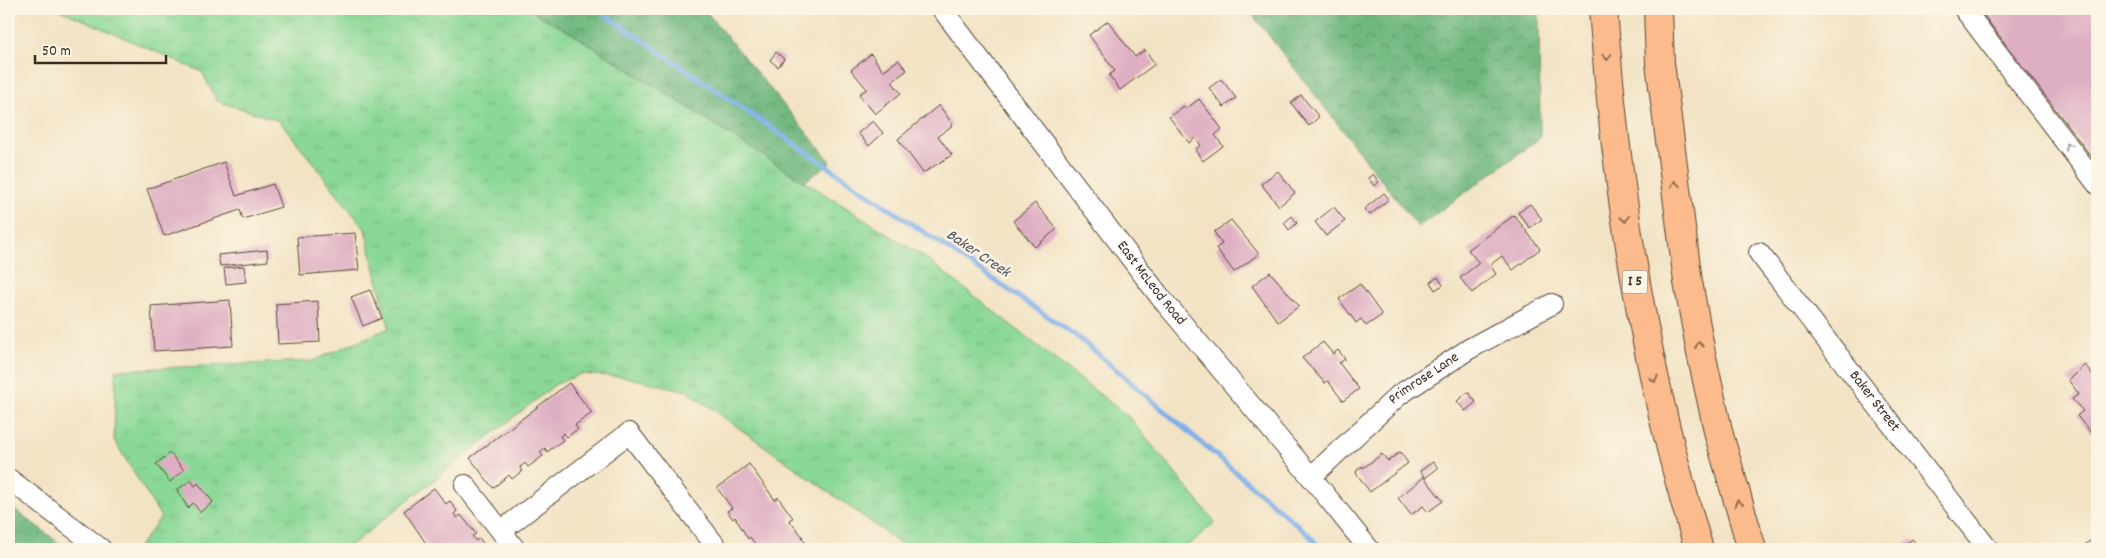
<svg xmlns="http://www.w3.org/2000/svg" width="2106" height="558" viewBox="0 0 2106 558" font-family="Dekko,sans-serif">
	<defs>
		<pattern id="grass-tufts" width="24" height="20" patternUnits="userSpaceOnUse" patternTransform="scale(1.25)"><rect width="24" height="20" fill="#8ad897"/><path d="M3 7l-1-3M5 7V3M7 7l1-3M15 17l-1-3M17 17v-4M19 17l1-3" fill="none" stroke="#78ba82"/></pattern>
		<pattern id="forest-crowns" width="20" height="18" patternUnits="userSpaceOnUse" patternTransform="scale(1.25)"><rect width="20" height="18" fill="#6fb880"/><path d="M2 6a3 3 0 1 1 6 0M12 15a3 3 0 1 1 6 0" fill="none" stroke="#5c9668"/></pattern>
	</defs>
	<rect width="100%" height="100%" fill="#fcf5e5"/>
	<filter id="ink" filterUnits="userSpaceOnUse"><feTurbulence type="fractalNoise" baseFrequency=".02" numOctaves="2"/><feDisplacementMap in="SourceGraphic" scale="10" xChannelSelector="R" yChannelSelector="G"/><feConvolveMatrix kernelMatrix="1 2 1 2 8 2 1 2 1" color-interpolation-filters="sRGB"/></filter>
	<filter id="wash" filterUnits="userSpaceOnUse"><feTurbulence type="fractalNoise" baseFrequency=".0096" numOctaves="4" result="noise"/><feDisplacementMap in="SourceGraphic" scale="20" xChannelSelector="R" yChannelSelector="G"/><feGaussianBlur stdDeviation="1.12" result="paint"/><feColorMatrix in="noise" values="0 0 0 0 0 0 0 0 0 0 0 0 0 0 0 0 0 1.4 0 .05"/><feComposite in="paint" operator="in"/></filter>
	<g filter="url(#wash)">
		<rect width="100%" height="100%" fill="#f2e3c4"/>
		<polygon fill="url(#grass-tufts)" stroke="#62815a" points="58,9 528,9 573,34 924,257 1130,418 1215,522 1184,549 907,549 878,527 687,391 625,377 581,374 556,384 346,549 137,549 161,517 114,440 116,370 312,361 389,328 365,229 280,121 217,101 202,72"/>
		<g fill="url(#forest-crowns)" stroke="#55714f">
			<polygon points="528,9 704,9 831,162 804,182 573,34"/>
			<polygon points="1248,9 1539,9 1540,138 1418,227"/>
			<polygon points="9,505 67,549 9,549"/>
		</g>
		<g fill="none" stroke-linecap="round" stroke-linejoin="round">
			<polyline stroke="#7eafea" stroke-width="5" points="597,9 1079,338 1309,535 1321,549"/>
		</g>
		<g id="blocks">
			<g fill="#deaec2">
				<polygon points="1979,9 2097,9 2097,164"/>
				<polygon points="1108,21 1135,57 1145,50 1155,64 1120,90 1109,75 1115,71 1089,35"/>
				<polygon points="776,52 784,59 778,67 770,60"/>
				<polygon points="871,54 883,71 898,60 907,70 892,82 901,93 875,114 859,94 867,89 851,70"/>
				<polygon points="1221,79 1236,98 1224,107 1209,88"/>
				<polygon points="1301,95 1319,117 1309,126 1291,103"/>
				<polygon points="1199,99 1222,129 1215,135 1223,146 1203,161 1195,150 1201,145 1195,138 1189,143 1169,117 1184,106 1186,109"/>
				<polygon points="939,105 953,125 938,136 952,155 923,173 898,139"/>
				<polygon points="873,121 883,133 869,146 858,133"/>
				<polygon points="224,162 236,196 273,184 281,207 243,219 240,210 164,236 147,189"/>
				<polygon points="1278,171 1295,193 1279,206 1261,184"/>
				<polygon points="1373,174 1379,182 1374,186 1368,178"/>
				<polygon points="1384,193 1389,199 1370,215 1364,209"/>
				<polygon points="1035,203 1057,229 1035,247 1013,221"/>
				<polygon points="1530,204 1542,219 1530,228 1518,213"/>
				<polygon points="1334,207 1345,221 1326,236 1315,222"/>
				<polygon points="1514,215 1540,249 1513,270 1502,256 1490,265 1496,274 1472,293 1460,278 1479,263 1468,250"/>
				<polygon points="1292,216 1297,223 1289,230 1284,223"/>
				<polygon points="1231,220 1259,254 1234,272 1216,248 1222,244 1214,232"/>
				<polygon points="355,233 359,270 300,275 297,237"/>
				<polygon points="267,250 268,261 220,266 218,255"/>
				<polygon points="244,266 246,282 226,284 224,268"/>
				<polygon points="1270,272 1299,306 1278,322 1252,286"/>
				<polygon points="1438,277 1443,285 1435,290 1430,282"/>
				<polygon points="1360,284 1382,315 1366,326 1361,319 1356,323 1339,299"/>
				<polygon points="370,290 382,318 363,326 351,297"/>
				<polygon points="230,300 233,346 154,351 151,306"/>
				<polygon points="318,301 320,342 278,344 276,304"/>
				<polygon points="1323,342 1333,354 1338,350 1345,359 1339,363 1359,389 1343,401 1328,381 1325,383 1302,358"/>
				<polygon points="2085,365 2097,380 2094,386 2097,389 2097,428 2091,433 2077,416 2083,411 2072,399 2079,394 2068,380"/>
				<polygon points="569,383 592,413 575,425 578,429 567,437 564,433 560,436 563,440 547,452 545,448 540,452 543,456 528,467 525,463 520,467 522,471 512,479 509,475 493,488 470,458"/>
				<polygon points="1468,392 1476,402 1465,411 1457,401"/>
				<polygon points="1400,452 1408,463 1370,492 1356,473 1357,470 1362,466 1363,468 1382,454 1388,461"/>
				<polygon points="170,453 184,470 170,482 156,464"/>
				<polygon points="1433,462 1438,468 1425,478 1420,471"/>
				<polygon points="749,464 775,500 778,497 793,518 789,520 803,537 801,538 812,549 759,549 750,537 748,539 735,517 733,519 727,511 732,508 717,488"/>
				<polygon points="1424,477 1443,501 1428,512 1423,506 1411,515 1398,498"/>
				<polygon points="191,480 195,486 198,483 213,502 200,512 193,503 188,508 177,490"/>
				<polygon points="434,488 446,504 450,501 457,511 454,514 457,518 461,515 476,534 472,536 476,541 479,538 487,548 430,549 404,511"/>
				<polygon points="2097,535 2097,549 2088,549 2085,545"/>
				<polygon points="1912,539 1920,549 1899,549"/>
			</g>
		</g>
	</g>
	<g filter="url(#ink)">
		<use href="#blocks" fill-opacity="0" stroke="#564637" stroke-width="1"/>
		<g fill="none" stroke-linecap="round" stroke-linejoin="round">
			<g stroke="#564637" stroke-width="22">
				<g id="minor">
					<path id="s1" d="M942 9 1161 298 1311 477 1369 549"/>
					<polyline points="1964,9 2097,184"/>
					<path id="s2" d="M1759 253 1988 549"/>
					<path id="s3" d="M1311 477 1399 395 1469 349 1552 304"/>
					<polyline points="9,479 101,549"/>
					<polyline points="465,485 515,549"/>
					<polyline points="501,531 629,433 718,549"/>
				</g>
			</g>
			<g stroke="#564637" stroke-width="30">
				<g id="highway">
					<path d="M1603 9C1616 192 1645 373 1699 549"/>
					<polyline points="1658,9 1660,63 1688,282 1701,353 1719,435 1752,549"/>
				</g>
			</g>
			<use href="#minor" stroke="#fff" stroke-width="20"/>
			<use href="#highway" stroke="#fbbb8c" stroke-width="28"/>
		</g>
		<defs><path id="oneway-chevron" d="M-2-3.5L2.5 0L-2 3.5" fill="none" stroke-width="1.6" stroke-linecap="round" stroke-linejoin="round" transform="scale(1.25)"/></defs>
		<g stroke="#916b50">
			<use href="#oneway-chevron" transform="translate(1607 57) rotate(86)"/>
			<use href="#oneway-chevron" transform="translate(1675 184) rotate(-97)"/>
			<use href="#oneway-chevron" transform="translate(1625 219) rotate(81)"/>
			<use href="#oneway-chevron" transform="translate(1699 345) rotate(-100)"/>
			<use href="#oneway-chevron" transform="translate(1654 379) rotate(78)"/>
			<use href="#oneway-chevron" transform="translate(1738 503) rotate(-106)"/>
		</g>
		<use stroke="#a79f9a" href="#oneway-chevron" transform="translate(2068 146) rotate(-127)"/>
	</g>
	<g text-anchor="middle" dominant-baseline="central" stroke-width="5" stroke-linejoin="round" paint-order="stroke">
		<rect fill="#fcf5e5" stroke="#75675a" stroke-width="1" x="1622.5" y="270.5" width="25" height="23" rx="4"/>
		<g font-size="14" font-weight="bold" fill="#3b2a1e">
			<text x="1635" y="282">I 5</text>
		</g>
		<g font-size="15" fill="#3b2a1e" stroke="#fcf5e5">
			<text stroke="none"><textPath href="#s1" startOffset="345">East McLeod Road</textPath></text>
			<text stroke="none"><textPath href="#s3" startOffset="150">Primrose Lane</textPath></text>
			<text stroke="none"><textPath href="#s2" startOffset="188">Baker Street</textPath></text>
		</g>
		<g font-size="16" font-style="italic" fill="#4f525b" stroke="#fcf5e5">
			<text transform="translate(978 254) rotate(34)">Baker Creek</text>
		</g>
	</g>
	<rect width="2106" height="558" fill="none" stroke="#fcf5e5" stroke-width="30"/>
	<path d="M35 55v8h131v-8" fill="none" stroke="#3b2a1e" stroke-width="2.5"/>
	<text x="42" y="55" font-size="15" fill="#3b2a1e" stroke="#fcf5e5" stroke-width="4" paint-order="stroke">50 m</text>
</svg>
